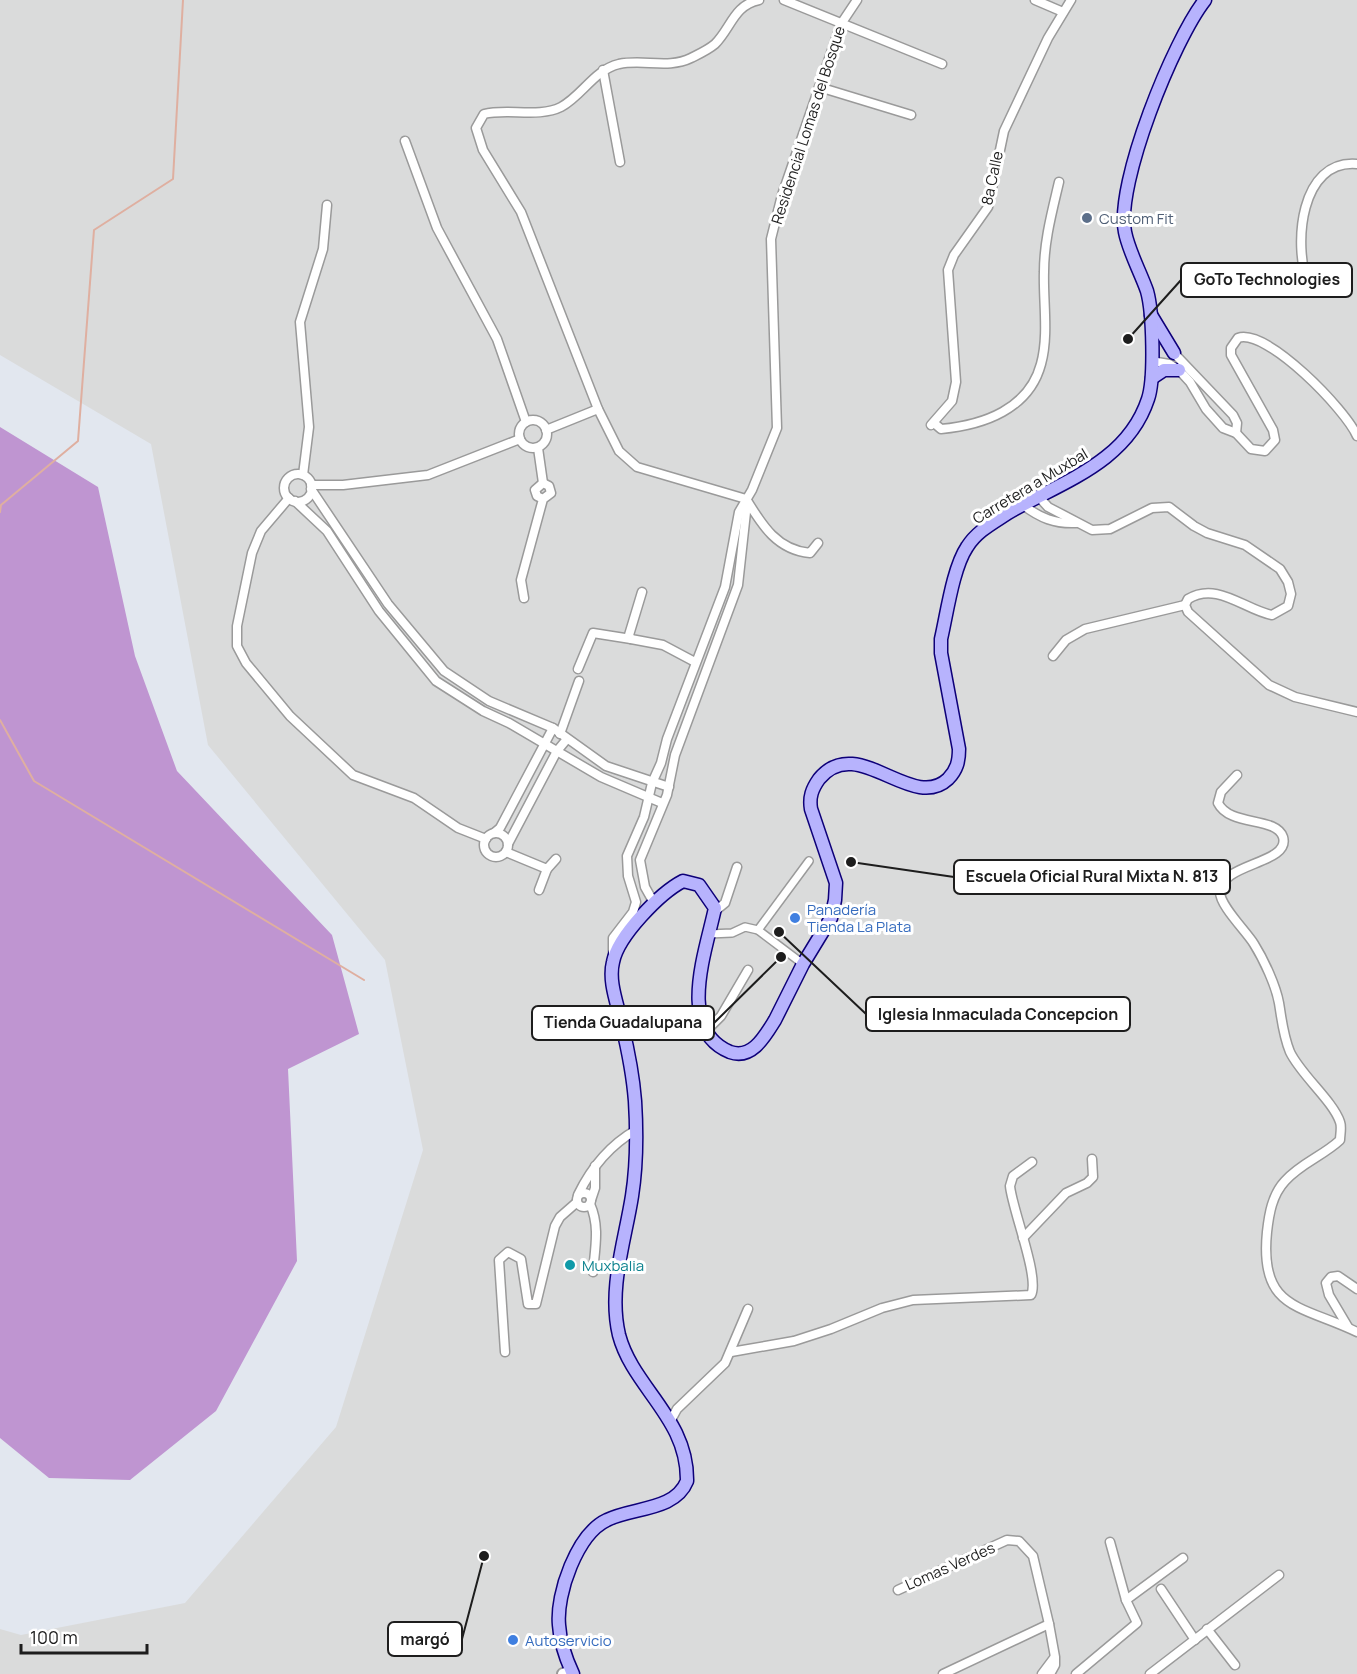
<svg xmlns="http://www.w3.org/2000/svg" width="1357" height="1674" viewBox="0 0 1357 1674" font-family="Manrope,sans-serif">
	<rect width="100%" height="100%" fill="#e2e7ef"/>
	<polygon fill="#dadbdb" points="0,0 1357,0 1357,1674 0,1674 0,1629 21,1635 185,1603 336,1427 423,1150 385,960 208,745 151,444 0,355"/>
	<polygon fill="#bf95d1" points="0,427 98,487 135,656 177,771 332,935 359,1034 288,1069 297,1261 216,1411 130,1480 49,1478 0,1438"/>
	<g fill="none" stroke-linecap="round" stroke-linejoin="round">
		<g stroke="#dfafa0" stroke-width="2">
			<polyline points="0,512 1,505 78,441 94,230 173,179 183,0"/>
			<polyline points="0,720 34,781 364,980"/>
		</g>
		<g stroke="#9a9a9a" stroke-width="10">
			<g id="pedestrian">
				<polyline points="758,930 809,861"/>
				<polyline points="709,934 732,933 745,927 758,930 803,964"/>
			</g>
		</g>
		<g stroke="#9a9a9a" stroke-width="11">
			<g id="minor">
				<path d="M759 0C734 5 731 28 715 44 708 50 699 54 691 58 669 69 643 59 619 64 594 70 582 96 561 107 539 118 507 108 484 114L476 128 483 150 521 212 598 409 619 451 637 467 746 499C762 525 777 550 810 553L818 543"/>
				<polyline points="784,0 942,64"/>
				<polyline points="1035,0 1063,12"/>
				<polyline points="603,70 620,162"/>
				<polyline points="819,87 911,115"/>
				<polyline points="405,141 437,228 497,339 526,422"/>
				<path d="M1334 288 1308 284C1293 245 1300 159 1357 164"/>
				<polyline points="1170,349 1233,415 1237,423 1236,433"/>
				<path d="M1151 361 1169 364 1179 370 1190 382 1206 409 1223 428 1236 433 1251 449 1265 451 1275 440 1273 430 1231 355V348L1238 338C1267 328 1346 410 1357 436"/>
				<circle cx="533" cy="434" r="14"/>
				<path d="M934 423 941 429C984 425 1029 409 1041 364 1049 335 1043 301 1044 272 1044 241 1052 212 1059 182"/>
				<polyline points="931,425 952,401 956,382 948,270 954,255 988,207 1004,131 1048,38 1071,0"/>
				<polyline points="546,430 598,409"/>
				<polyline points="538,448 543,483"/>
				<circle cx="298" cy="488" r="14"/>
				<polyline points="303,475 309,427 300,322 323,249 327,205"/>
				<polyline points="311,485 343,485 428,475 520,439"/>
				<polyline points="311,489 388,604 444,671 489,701 553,728 606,766 669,787"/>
				<path d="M1039 497 1048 507 1092 530 1110 529 1152 508 1169 507 1194 526 1207 533 1245 545 1280 569 1288 582 1291 594 1288 606 1272 615C1245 610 1217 581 1188 599L1185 605 1188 612 1269 685 1295 697 1357 712"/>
				<polyline points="289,498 261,531 252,553 237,626 237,646 246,663 290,716 353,775 414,798 458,828 486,839"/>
				<polyline points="295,501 327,531 379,611 436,681 483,711 509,723 601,777 662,803"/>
				<path d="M1023 505C1040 518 1055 524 1076 523"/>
				<polyline points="642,592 629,635 631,639 663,645 695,662"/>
				<polyline points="524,598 521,580 543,499 551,493 549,486 543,483 535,490 537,496 543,499"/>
				<polyline points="1053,656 1066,640 1085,629 1185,605"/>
				<polyline points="578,669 593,633 631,639"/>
				<polyline points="560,734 579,681"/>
				<path d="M1237 775 1221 792 1218 803C1230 827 1276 816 1283 837 1291 864 1220 863 1220 892 1220 906 1246 931 1254 944 1264 960 1276 986 1279 1003 1282 1021 1283 1035 1290 1052 1301 1075 1333 1101 1340 1122 1342 1127 1340 1135 1340 1140 1323 1156 1301 1163 1285 1181 1272 1195 1269 1214 1267 1232 1259 1310 1301 1305 1357 1332"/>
				<polyline points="494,833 500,828 553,728"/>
				<circle cx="496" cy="845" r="12"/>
				<polyline points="508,844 557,751 567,739"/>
				<polyline points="506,852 547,869 556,859"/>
				<polyline points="539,890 547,869"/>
				<polyline points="654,903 645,887 640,860 667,795 675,755 738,585 747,503"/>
				<polyline points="714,912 725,903 737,867"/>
				<polyline points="613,957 613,938 633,912 636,902 628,876 627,856 644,817 652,783 661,763 667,739 725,587 739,512 752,490 777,428 771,239 782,195 841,24 857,0"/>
				<polyline points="705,1032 721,1016 748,970"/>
				<circle cx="584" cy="1200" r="7"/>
				<path d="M578 1195C591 1168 610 1145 636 1130"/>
				<polyline points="591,1200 595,1188 595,1166"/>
				<path d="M590 1204C600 1226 595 1248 593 1272"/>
				<polyline points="1023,1238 1066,1193 1087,1183 1093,1177 1092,1159"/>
				<polyline points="1348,1327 1329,1295 1326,1283 1331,1277 1338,1276 1357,1289"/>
				<polyline points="505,1352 499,1260 508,1252 521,1259 528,1304 536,1304 555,1226 560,1217 576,1203"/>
				<path d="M731 1352 794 1341 831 1329 882 1308 913 1300 1031 1295C1040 1278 1012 1209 1010 1186L1013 1176 1032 1162"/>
				<polyline points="670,1422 677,1409 725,1363 748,1309"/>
				<polyline points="1161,1589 1195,1640"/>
				<polyline points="898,1590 1007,1540 1019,1541 1033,1556 1049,1624 1055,1657 1055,1665 1050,1674"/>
				<polyline points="1126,1600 1183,1558"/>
				<polyline points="1207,1629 1235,1665"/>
				<polyline points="943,1674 1049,1624"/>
				<polyline points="1042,1674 1054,1658"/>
				<polyline points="1076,1674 1137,1623 1126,1600 1110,1542"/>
				<polyline points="1150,1674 1279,1575"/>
			</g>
		</g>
		<g stroke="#9a9a9a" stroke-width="14">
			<polyline id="tertiary" points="563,1674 571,1671"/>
		</g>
		<g stroke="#0e0079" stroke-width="15">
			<g id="secondary">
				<polyline points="1151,315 1174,353"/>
				<polyline points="1152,378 1164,370 1179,370"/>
				<path d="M573 1674C566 1659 560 1642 559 1625 556 1594 577 1534 607 1520 633 1507 675 1511 687 1481 688 1418 633 1388 619 1335 608 1289 625 1241 632 1196 637 1164 637 1133 635 1101 633 1075 628 1050 622 1025 618 1005 608 982 613 962 618 936 660 893 683 881L699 885 715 908C706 951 676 1030 730 1052 752 1060 765 1036 775 1020L803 964 831 918 835 900 836 883 811 809C809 797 812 789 819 779 857 732 912 813 948 779 957 770 959 761 959 749L941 653V639C947 613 953 568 967 547 977 531 993 523 1008 513 1061 482 1127 463 1148 399 1155 379 1153 312 1147 291 1140 271 1129 252 1125 232 1115 184 1174 39 1205 0"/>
			</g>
		</g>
		<use href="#pedestrian" stroke="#fff" stroke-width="7"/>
		<use href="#minor" stroke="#fff" stroke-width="8"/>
		<use href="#tertiary" stroke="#fff" stroke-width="10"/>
		<use href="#secondary" stroke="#b7b3fd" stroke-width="12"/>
	</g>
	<circle fill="#5c6f8a" stroke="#fff" stroke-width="2" cx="1087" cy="218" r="6"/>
	<g fill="#3f7fe0" stroke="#fff" stroke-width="2">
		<circle cx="795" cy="918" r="6"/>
		<circle cx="513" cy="1640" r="6"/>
	</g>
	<circle fill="#0f9aa8" stroke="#fff" stroke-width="2" cx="570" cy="1265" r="6"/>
	<g text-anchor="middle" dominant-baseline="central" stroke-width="6" stroke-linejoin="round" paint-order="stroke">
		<g font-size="15" fill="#1d1d1d" stroke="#fff">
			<text transform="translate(808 125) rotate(-72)">Residencial Lomas del Bosque</text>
			<text transform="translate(992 178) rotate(-78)">8a Calle</text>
			<text transform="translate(1030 486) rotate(-31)">Carretera a Muxbal</text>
			<text transform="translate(950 1566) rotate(-24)">Lomas Verdes</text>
		</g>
		<g font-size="15" fill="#4e5e75" stroke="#fff" text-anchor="start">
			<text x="1099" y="218">Custom Fit</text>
		</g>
		<g font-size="15" fill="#366cbe" stroke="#fff" text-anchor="start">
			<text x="807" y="909">Panadería<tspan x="807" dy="17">Tienda La Plata</tspan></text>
			<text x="525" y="1640">Autoservicio</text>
		</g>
		<g font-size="15" fill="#0d838f" stroke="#fff" text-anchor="start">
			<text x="582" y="1265">Muxbalia</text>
		</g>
	</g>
	<path fill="none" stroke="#1d1d1d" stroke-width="2" d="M1128 339L1181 280M851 862L954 877M779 932L866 1014M781 957L714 1023M484 1556L462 1639"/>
	<g fill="#1d1d1d" stroke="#fff" stroke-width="2">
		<circle cx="1128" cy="339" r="6"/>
		<circle cx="851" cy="862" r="6"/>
		<circle cx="779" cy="932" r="6"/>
		<circle cx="781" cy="957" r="6"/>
		<circle cx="484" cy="1556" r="6"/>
	</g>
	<g fill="#fff" stroke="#1d1d1d" stroke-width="2">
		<rect x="1181" y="263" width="171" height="34" rx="6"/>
		<rect x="954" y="860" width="276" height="34" rx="6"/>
		<rect x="866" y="997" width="264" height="34" rx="6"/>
		<rect x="532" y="1006" width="182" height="34" rx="6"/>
		<rect x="388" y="1622" width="74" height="34" rx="6"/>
	</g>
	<g font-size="16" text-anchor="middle" font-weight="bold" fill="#1d1d1d">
		<text x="1267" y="285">GoTo Technologies</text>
		<text x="1092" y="882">Escuela Oficial Rural Mixta N. 813</text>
		<text x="998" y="1020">Iglesia Inmaculada Concepcion</text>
		<text x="623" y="1028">Tienda Guadalupana</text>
		<text x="425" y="1645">margó</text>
	</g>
	<path d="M21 1644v9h126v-9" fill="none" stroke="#1d1d1d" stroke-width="3"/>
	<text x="30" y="1644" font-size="18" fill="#1d1d1d" stroke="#ffffff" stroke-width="4.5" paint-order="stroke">100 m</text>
</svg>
